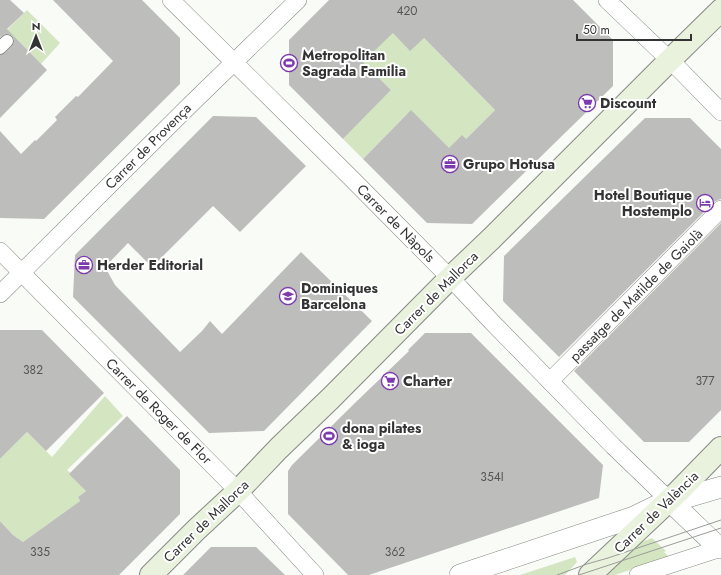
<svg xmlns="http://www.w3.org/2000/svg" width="721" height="575" viewBox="0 0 721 575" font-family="Jost,sans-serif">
	<rect width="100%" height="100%" fill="#f9fbf7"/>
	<g fill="#d4e5c1">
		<polygon points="27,10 60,43 41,64 16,38 14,39 7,30"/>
		<polygon points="406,20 495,110 449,156 406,115 363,159 343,139 391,90 363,62"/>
		<polygon points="105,396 123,416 67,470 88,489 78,497 80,501 23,542 13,535 0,521 0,459 27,432 52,457"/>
		<polygon points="652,538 666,551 664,552 669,557 615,575 605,575 639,543"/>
		<polygon points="575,557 577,562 565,575 520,575"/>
	</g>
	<g fill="#bdbebb">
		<polygon points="0,0 10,0 24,13 7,29 47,70 0,118 0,55 5,53 12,46 14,43 14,39 13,36 9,34 5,34 0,37"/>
		<polygon points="53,0 142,0 180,38 180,84 44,219 0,218 0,131 21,154 35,140 36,141 57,120 55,117 76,96 78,97 113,61"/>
		<polygon points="329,0 573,0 613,40 613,86 472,224 427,223 363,159 411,110 449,148 462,135 466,139 495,110 424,38 410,51 393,33 363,62 391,90 343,139 289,85 289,40"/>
		<polygon points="213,116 256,117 306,166 240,232 213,206 152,267 128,243 105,267 115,285 180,352 202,331 210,321 222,334 301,252 372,321 264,431 209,433 73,297 75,255"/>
		<polygon points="645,118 690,118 721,149 721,199 718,200 714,202 559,357 503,301 504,256"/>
		<polygon points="721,223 721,410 689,442 644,442 574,371"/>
		<polygon points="0,330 42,330 104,393 46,451 27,432 0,459"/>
		<polygon points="425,333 471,333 603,465 599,498 369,575 348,575 288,514 288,471 292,465 358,400 409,351 408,350"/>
		<polygon points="127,416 180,470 180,514 119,575 0,575 0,521 13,535 23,542 80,501 78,497 86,491 69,474"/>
		<polygon points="211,547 256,547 285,575 183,575"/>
	</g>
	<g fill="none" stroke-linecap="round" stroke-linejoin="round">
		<g stroke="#878885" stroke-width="14">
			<polyline id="pedestrian" points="0,48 7,41"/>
		</g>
		<g stroke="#878885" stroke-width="18">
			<g id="minor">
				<polyline points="171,0 351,178 460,288 491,321 613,446 669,500"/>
				<polyline points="607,0 679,69 721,112"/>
				<polyline points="0,251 238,491 315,575"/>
				<polyline points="0,294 190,105 298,0"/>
				<polyline points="550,381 721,209"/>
				<polyline points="638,575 721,548"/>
			</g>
		</g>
		<g stroke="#878885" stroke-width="22">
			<g id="tertiary">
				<polyline points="669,500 719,548"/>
				<polyline points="460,575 634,517 669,500 684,498 721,487"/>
			</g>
		</g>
		<g stroke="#878885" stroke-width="24">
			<g id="secondary">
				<polyline points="151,575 196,530 238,491 279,448 331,398 450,278 492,238 670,60 721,10"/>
				<polyline points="590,575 678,492 721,448"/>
			</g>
		</g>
		<use href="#pedestrian" stroke="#fff" stroke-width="12"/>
		<use href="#minor" stroke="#fff" stroke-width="17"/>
		<use href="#tertiary" stroke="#fff" stroke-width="21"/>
		<use href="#secondary" stroke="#e8f2dc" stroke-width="22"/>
		<g stroke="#9b9c9a" stroke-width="1">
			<polyline points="557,575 587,564 608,558 721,520"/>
			<polyline points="579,575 721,528"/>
		</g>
	</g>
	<defs>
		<g id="stadium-ring" transform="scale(0.9)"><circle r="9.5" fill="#fff" stroke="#7d3aae" stroke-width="1.5"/><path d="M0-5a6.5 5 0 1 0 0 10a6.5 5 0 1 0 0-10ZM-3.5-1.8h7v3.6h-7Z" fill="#7d3aae"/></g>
		<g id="supermarket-ring" transform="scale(0.9)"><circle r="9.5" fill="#fff" stroke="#7d3aae" stroke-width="1.5"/><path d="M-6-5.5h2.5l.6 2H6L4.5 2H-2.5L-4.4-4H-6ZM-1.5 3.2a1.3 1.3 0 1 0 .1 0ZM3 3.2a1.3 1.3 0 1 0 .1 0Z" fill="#7d3aae"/></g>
		<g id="office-ring" transform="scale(0.9)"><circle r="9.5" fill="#fff" stroke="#7d3aae" stroke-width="1.5"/><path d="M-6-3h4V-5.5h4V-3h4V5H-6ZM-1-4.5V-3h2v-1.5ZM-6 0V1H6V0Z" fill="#7d3aae"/></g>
		<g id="hotel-ring" transform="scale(0.9)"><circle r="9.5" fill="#fff" stroke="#7d3aae" stroke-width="1.5"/><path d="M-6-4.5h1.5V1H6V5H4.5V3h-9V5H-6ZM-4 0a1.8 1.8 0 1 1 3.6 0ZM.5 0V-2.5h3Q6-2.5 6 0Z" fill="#7d3aae"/></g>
		<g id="school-ring" transform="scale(0.9)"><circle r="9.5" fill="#fff" stroke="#7d3aae" stroke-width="1.5"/><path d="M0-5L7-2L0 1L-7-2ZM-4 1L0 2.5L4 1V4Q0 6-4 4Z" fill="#7d3aae"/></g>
	</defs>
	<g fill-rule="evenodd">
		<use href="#stadium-ring" x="289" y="63"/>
		<use href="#supermarket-ring" x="587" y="103"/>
		<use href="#office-ring" x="450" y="164"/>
		<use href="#hotel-ring" x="705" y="203"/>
		<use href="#office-ring" x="84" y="265"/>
		<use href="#school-ring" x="288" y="296"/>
		<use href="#supermarket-ring" x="390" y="381"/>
		<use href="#stadium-ring" x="329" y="436"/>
	</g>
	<g text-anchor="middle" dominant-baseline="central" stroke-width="4" stroke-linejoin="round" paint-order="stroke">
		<g font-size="12" fill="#555654">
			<text x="407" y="11">420</text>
			<text x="33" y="370">382</text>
			<text x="705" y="381">377</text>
			<text x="492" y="477">354I</text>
			<text x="40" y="552">335</text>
			<text x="395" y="552">362</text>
		</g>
		<g font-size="14" font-weight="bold" fill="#323332" stroke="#fff" text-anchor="start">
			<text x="302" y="55">Metropolitan<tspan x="302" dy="16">Sagrada Familia</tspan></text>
			<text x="600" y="103">Discount</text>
			<text x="463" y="164">Grupo Hotusa</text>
			<text x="692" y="195" text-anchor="end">Hotel Boutique<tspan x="692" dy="16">Hostemplo</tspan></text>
			<text x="97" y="265">Herder Editorial</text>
			<text x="301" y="288">Dominiques<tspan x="301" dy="16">Barcelona</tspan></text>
			<text x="403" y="381">Charter</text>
			<text x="342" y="428">dona pilates<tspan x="342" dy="16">&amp; ioga</tspan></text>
		</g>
		<g font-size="14" fill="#323332" stroke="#fff">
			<text transform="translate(148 146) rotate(-45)">Carrer de Provença</text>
			<text transform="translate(396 223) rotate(45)">Carrer de Nàpols</text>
			<text transform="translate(436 293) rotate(-45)">Carrer de Mallorca</text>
			<text transform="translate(636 295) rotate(-45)">passatge de Matilde de Gaiolà</text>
			<text transform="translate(159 411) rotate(45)">Carrer de Roger de Flor</text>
			<text transform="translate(656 512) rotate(-44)">Carrer de València</text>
			<text transform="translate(206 521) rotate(-44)">Carrer de Mallorca</text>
		</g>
	</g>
	<g transform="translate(36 36)" stroke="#ffffff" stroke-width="3" paint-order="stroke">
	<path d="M0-3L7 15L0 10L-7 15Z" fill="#323332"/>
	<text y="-6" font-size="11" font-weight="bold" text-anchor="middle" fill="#323332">N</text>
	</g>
	<path d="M577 34v6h114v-6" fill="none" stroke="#323332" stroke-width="2"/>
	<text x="583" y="34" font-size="12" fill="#323332" stroke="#ffffff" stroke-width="3" paint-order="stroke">50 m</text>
</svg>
